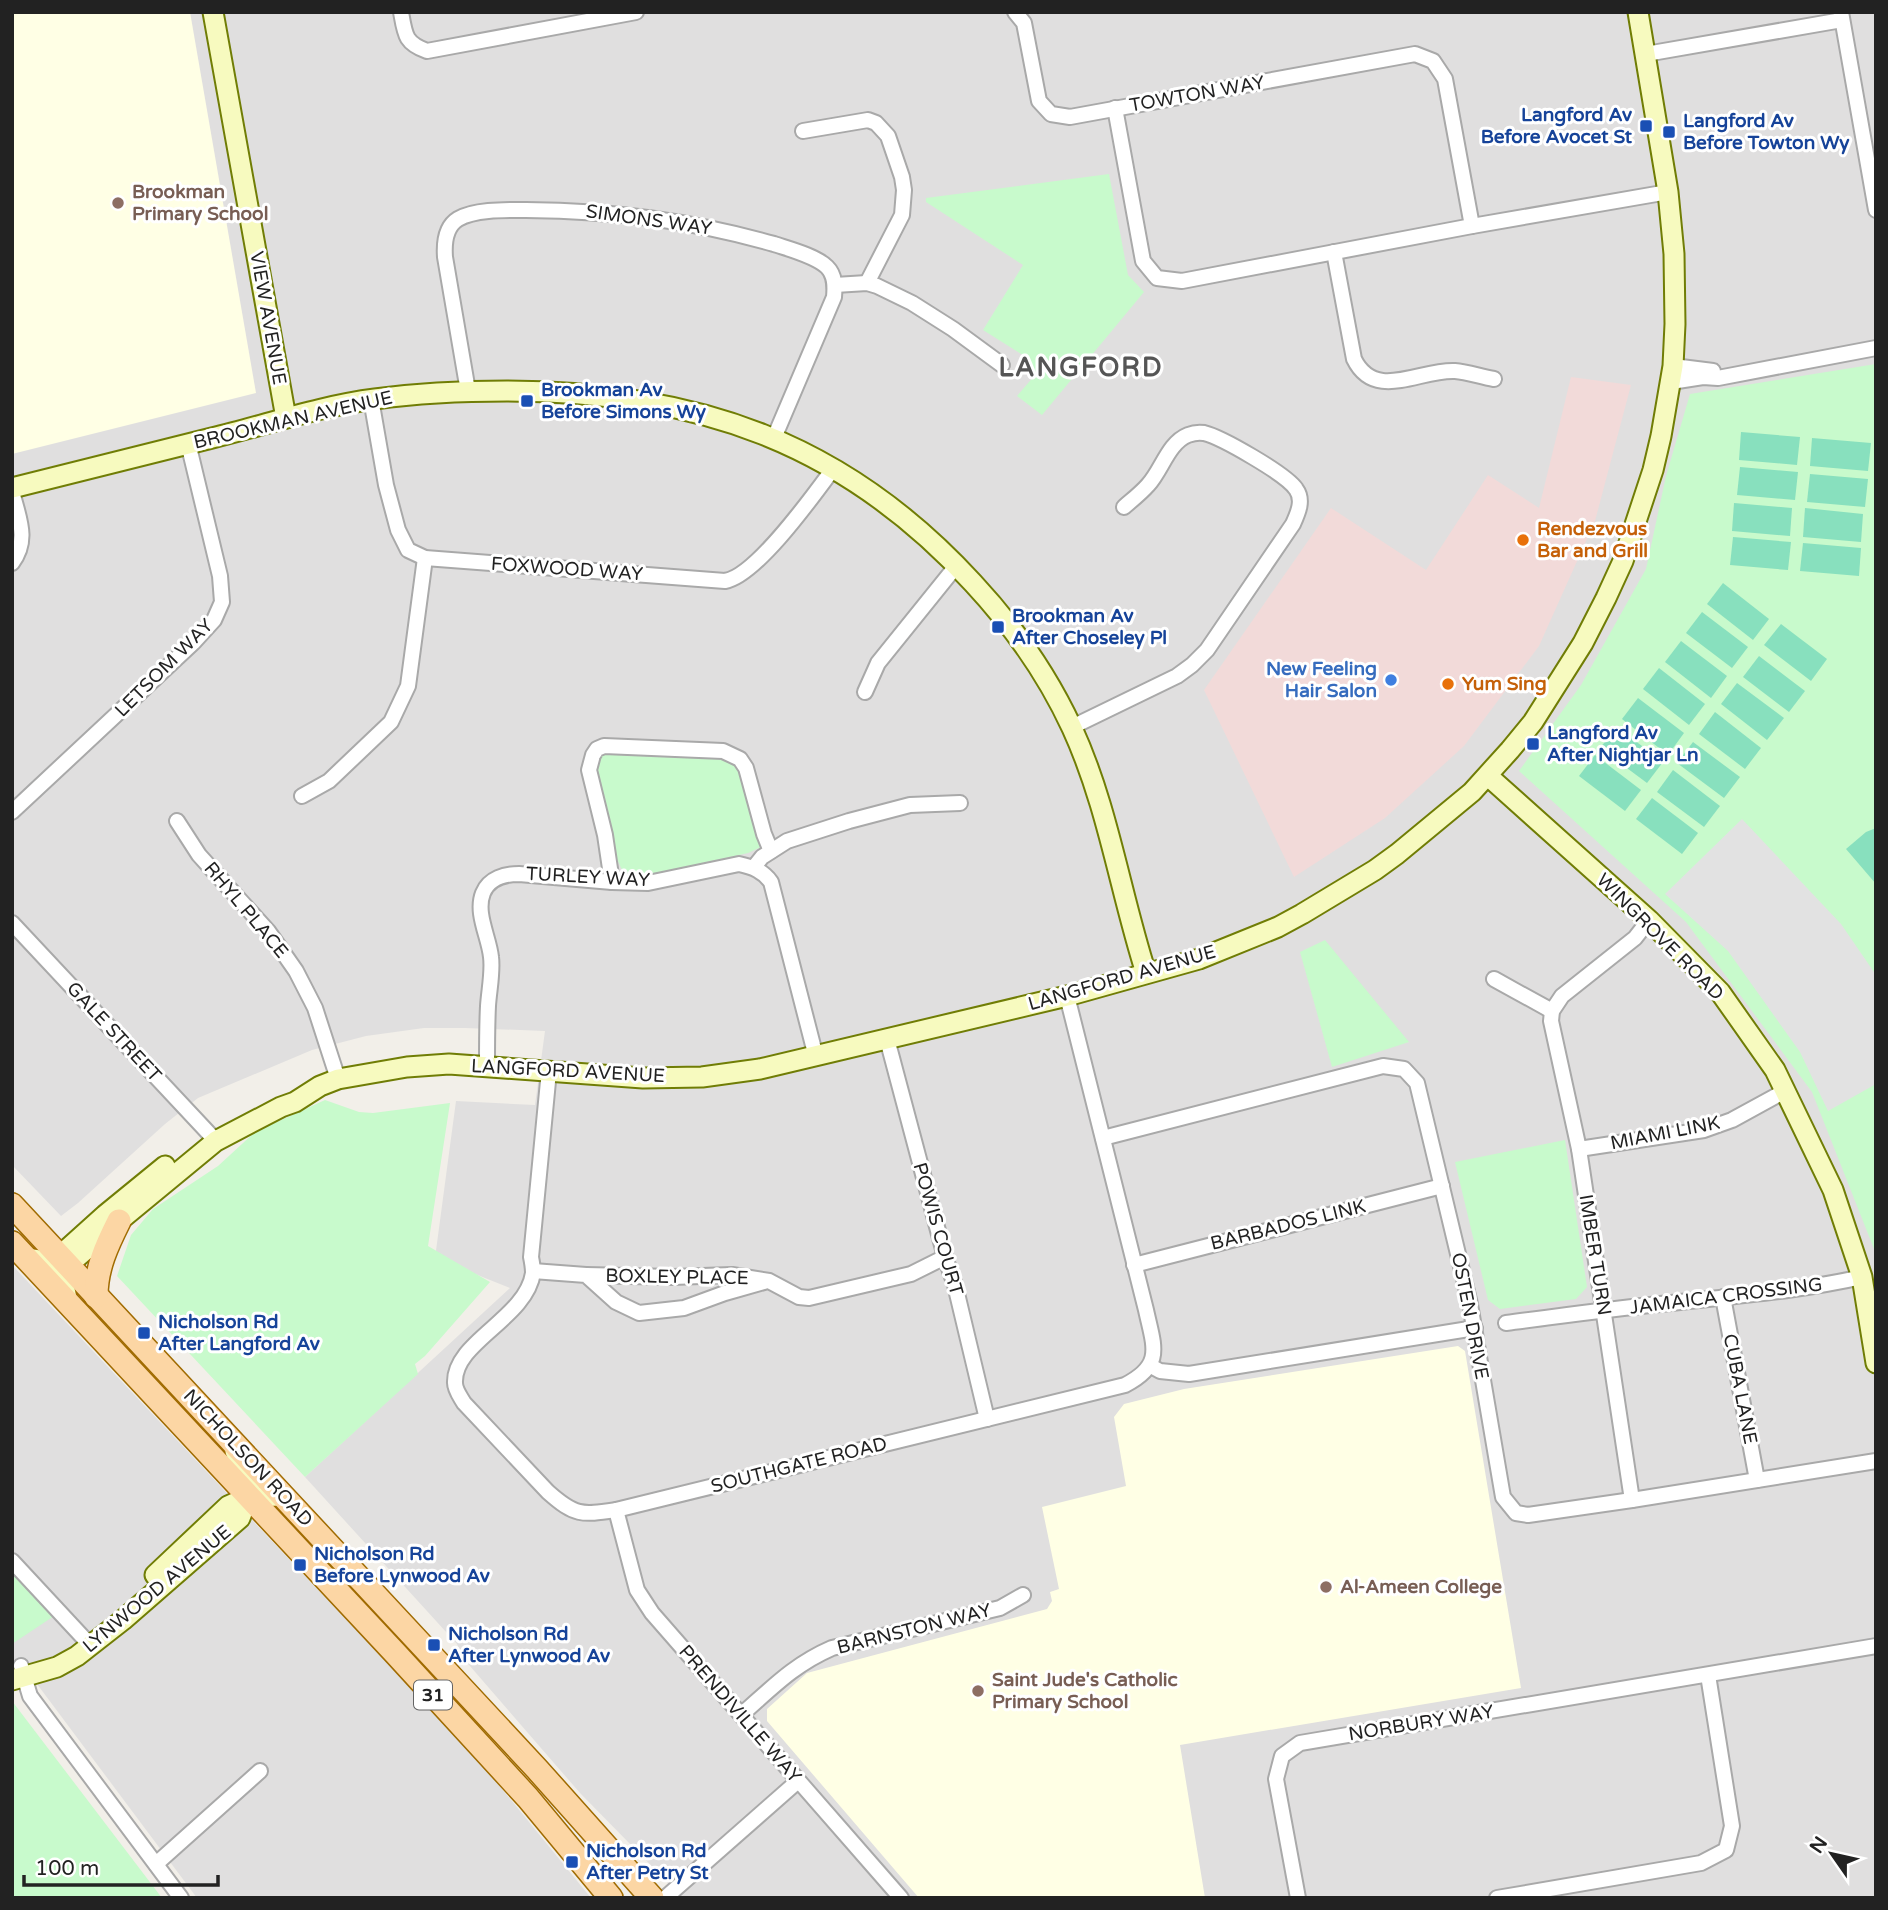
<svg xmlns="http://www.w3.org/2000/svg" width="1888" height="1910" viewBox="0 0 1888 1910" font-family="'Varela Round',sans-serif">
	<rect width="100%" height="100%" fill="#f2efe9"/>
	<g fill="#e0dfdf">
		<polygon points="12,12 1876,12 1876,1898 683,1898 580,1793 463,1658 457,1644 305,1477 510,1288 435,1258 456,1101 535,1105 545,1031 465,1028 424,1028 366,1036 312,1050 198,1098 165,1124 78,1203 61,1216 12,1165"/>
		<polygon points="12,1265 480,1762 591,1898 197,1898 34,1680 12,1686"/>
	</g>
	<polygon fill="#f2dad9" points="1571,377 1631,385 1595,521 1539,646 1464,746 1385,818 1294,877 1204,690 1331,508 1426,570 1488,475 1539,508"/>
	<g fill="#ffffe5">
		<polygon points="12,12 190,12 256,393 12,454"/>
		<polygon points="1458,1346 1465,1351 1521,1688 1180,1745 1205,1898 919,1898 767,1721 767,1709 807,1673 1047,1609 1052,1601 1050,1592 1059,1589 1042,1507 1126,1486 1114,1417 1124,1404 1184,1389"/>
	</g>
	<g fill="#c8facc">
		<polygon points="1109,174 1128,275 1144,292 1042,415 1017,396 1035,375 1026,357 983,330 1023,265 926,202 926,198"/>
		<polygon points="1876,364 1876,1254 1812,1092 1686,922 1519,771 1581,685 1646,569 1666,476 1690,394"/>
		<polygon points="601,751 669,754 724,759 735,762 739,771 761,843 761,847 748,853 653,874 627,874 621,868 613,850 594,766"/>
		<polygon points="1325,940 1409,1042 1332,1067 1300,952"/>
		<polygon points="325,1100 359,1112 373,1113 450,1103 428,1246 490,1282 425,1356 415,1364 418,1374 305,1477 117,1276 131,1235 153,1209 218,1166 255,1132"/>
		<polygon points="1565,1140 1587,1287 1576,1299 1500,1309 1488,1300 1455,1162"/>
		<polygon points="12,1568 57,1614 12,1644"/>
		<polygon points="12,1701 162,1898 12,1898"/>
	</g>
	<g fill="#88e0be">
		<polygon points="1741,432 1800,437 1797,465 1739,460"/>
		<polygon points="1812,438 1871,443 1868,471 1810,466"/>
		<polygon points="1740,467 1798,472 1795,500 1737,495"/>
		<polygon points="1810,474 1868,479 1865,507 1807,502"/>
		<polygon points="1734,503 1792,508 1790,536 1732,531"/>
		<polygon points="1805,508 1863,514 1861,542 1803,537"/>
		<polygon points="1733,537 1791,542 1788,570 1730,565"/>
		<polygon points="1803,543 1861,548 1859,576 1800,571"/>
		<polygon points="1723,583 1769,619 1753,640 1707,604"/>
		<polygon points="1702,612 1748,647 1732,668 1686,633"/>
		<polygon points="1781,624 1827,659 1811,681 1764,645"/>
		<polygon points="1681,641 1727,676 1711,698 1665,662"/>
		<polygon points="1759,656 1805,691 1789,712 1743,677"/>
		<polygon points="1659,668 1705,704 1689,725 1643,689"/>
		<polygon points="1737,683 1784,718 1767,740 1721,704"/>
		<polygon points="1638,698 1684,733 1668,755 1622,719"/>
		<polygon points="1715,712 1761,748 1745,769 1699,734"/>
		<polygon points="1617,727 1663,762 1647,783 1600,748"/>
		<polygon points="1693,742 1740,777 1724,798 1677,763"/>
		<polygon points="1595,755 1641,790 1625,811 1579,776"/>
		<polygon points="1673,770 1720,806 1704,827 1657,792"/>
		<polygon points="1652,798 1698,833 1682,854 1636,819"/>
		<polygon points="1876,828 1876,884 1846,849 1866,832"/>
	</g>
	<polygon fill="#e2e2e2" points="1742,819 1841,924 1876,975 1876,1084 1828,1111 1800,1052 1728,951 1665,894"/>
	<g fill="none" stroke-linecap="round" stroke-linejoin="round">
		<g stroke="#a9a9a9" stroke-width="18">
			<g id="street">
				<path d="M401 12C405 35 405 43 427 51L636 12"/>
				<polyline points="1015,12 1024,23 1039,101 1051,114 1070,117 1415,54 1433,61 1445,79 1472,226"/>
				<polyline points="1841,12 1876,210"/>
				<polyline points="1646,54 1842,20"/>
				<polyline points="1115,108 1143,261 1157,278 1182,281 1472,226 1668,192"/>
				<polyline points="803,131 868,120 876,123 888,136 902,177 904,190 902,215 867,283"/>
				<path d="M1334 252 1354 359C1375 402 1420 369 1455 371 1468 372 1481 377 1494 379"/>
				<polyline points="835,285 867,283 877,286 912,303 953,329 1002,365"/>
				<polyline points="1673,366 1713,371"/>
				<polyline points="1671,382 1703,377 1718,378 1876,348"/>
				<path d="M468 391 445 257C444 243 445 227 458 219 475 209 507 210 526 210 615 211 689 220 774 244 789 249 816 256 827 267 835 275 835 286 834 297L774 438"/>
				<path d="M371 399 386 485 398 530 408 550 425 558 725 581C756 576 813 496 833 469"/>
				<path d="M12 491C18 517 30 539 12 563"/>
				<polyline points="865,692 878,663 957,565"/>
				<path d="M1072 727 1177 676 1192 665 1207 650 1293 524C1298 513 1304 500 1296 489 1286 474 1221 437 1204 433 1198 432 1193 433 1188 435 1168 443 1162 470 1148 485 1141 493 1132 500 1124 507"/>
				<polyline points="302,796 329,781 391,722 408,686 425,558"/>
				<polyline points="12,812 193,643 214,620 222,602 220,576 188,443"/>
				<polyline points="177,821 199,855 268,931 296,971 315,1008 338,1079"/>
				<polyline points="754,867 762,857 787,841 849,821 910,805 960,803"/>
				<polyline points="612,882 605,835 589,770 593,755 597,749 604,746 723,751 740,759 746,768 764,834 771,851"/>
				<polyline points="12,923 216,1141"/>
				<polyline points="1494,979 1552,1011"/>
				<polyline points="887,1039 945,1257 955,1285 987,1419"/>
				<path d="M487 1066C487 1046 487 1025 488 1006 489 990 493 972 491 957 489 937 475 913 483 893 489 878 505 874 519 874L612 882 648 883 739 864C753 867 763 871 771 882L816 1057"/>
				<path d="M549 1071 531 1257C532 1262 533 1268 533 1273 526 1319 453 1342 455 1383 455 1390 460 1396 464 1403L548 1492C575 1516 581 1515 616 1510L1125 1385C1164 1365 1154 1347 1146 1310L1067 996"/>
				<polyline points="1103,1138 1383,1066 1404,1069 1417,1083 1470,1304 1503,1497 1516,1513 1528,1515 1632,1500 1876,1461"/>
				<polyline points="1579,1149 1704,1130 1732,1120 1785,1091"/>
				<polyline points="1134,1265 1442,1186"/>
				<polyline points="533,1271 586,1275 616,1302 639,1313 684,1308 725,1293 764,1282"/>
				<polyline points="586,1275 672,1277 732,1275 769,1281 799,1297 809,1298 911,1274 945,1257"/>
				<polyline points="1723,1297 1757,1480"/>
				<path d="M1506 1323C1561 1316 1616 1308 1671 1303 1734 1296 1800 1291 1862 1277"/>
				<polyline points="1151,1366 1160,1371 1189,1374 1475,1328"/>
				<polyline points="1632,1500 1579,1149 1551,1021 1552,1011 1562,996 1635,938 1649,920"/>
				<polyline points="616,1510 637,1590 652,1613 901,1898"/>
				<polyline points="12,1561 91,1646"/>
				<polyline points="21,1666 30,1696 181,1898"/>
				<path d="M741 1715C772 1688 793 1665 832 1648L1000 1608 1023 1595"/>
				<polyline points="156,1864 260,1771"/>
				<polyline points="665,1898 798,1781"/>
				<polyline points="1298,1898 1276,1779 1282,1756 1300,1743 1876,1646"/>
				<polyline points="1497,1898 1701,1863 1726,1850 1732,1826 1708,1675"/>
			</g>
		</g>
		<g stroke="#707d05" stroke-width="23">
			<g id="secondary">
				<polyline points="213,12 286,418"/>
				<path d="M12 488C79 471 145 455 212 438 266 425 320 406 375 399 419 393 463 391 507 391 695 391 844 442 973 583 1013 626 1047 674 1072 728 1108 806 1120 892 1146 973"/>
				<polyline points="1488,776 1649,920 1720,992 1775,1070 1833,1190 1862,1277 1876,1363"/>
				<polyline points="26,1258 45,1261 75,1259 119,1221 216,1141 281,1107 295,1102 320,1086 338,1079 407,1067 449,1064 643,1078 702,1077 760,1069 1067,996 1199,959 1278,927 1302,914 1375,870 1397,854 1472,792 1510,750 1533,722 1583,643 1606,598 1623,561 1653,470 1661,436 1673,366 1675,324 1674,254 1668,192 1638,12"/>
				<polyline points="68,1303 61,1271 65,1251 105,1215 165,1166"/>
				<polyline points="155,1575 228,1506 248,1497 283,1496"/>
				<polyline points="12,1680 57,1667 77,1656 123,1620 240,1518 248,1497 250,1484 235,1451"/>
			</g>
		</g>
		<g stroke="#a06b00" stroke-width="26">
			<g id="primary">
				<polyline points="12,1205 537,1769 652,1898"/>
				<polyline points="12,1243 396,1654 528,1798 611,1898"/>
				<path d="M96 1296C96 1268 107 1245 119 1221"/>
			</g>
		</g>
		<use href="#street" stroke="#fff" stroke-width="14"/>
		<use href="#secondary" stroke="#f7fabf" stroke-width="19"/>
		<use href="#primary" stroke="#fcd6a4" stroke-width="23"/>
	</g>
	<g fill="#1a4fb4" stroke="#fff" stroke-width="2.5">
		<rect x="1639" y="119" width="14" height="14" rx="3.5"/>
		<rect x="1662" y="125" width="14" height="14" rx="3.5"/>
		<rect x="520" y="394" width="14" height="14" rx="3.5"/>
		<rect x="991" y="620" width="14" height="14" rx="3.5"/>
		<rect x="1526" y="737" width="14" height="14" rx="3.5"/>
		<rect x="137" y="1326" width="14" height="14" rx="3.5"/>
		<rect x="293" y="1558" width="14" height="14" rx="3.5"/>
		<rect x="427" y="1638" width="14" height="14" rx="3.5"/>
		<rect x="565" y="1855" width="14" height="14" rx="3.5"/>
	</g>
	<g fill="#8d6e63" stroke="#fff" stroke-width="2.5">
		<circle cx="118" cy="203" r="7"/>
		<circle cx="1326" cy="1587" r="7"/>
		<circle cx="978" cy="1691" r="7"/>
	</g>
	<g fill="#e8710a" stroke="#fff" stroke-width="2.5">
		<circle cx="1523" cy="540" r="7"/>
		<circle cx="1448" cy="684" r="7"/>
	</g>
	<circle fill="#3f7fe0" stroke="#fff" stroke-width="2.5" cx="1391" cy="680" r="7"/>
	<g text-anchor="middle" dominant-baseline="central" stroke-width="6" stroke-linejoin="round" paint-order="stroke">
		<rect fill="#fff" stroke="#646464" stroke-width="2" x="414" y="1680.5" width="38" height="29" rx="5"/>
		<g font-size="18" font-weight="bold" fill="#222">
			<text x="433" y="1695">31</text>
		</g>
		<g font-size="19" fill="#222" stroke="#fff">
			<text transform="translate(1197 94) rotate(-10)">TOWTON WAY</text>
			<text transform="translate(649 220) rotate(8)">SIMONS WAY</text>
			<text transform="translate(268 318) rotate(80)">VIEW AVENUE</text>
			<text transform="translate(293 420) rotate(-13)">BROOKMAN AVENUE</text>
			<text transform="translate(567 569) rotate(4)">FOXWOOD WAY</text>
			<text transform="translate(164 668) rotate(-45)">LETSOM WAY</text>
			<text transform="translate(588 877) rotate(3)">TURLEY WAY</text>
			<text transform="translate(246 910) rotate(50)">RHYL PLACE</text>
			<text transform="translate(1660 937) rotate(45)">WINGROVE ROAD</text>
			<text transform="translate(1122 978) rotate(-16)">LANGFORD AVENUE</text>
			<text transform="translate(114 1032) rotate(47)">GALE STREET</text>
			<text transform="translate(568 1071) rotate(3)">LANGFORD AVENUE</text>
			<text transform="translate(1665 1133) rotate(-11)">MIAMI LINK</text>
			<text transform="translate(1288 1225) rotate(-14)">BARBADOS LINK</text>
			<text transform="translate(938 1229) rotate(74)">POWIS COURT</text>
			<text transform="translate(1595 1255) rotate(81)">IMBER TURN</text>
			<text transform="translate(677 1277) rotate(1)">BOXLEY PLACE</text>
			<text transform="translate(1726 1296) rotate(-7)">JAMAICA CROSSING</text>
			<text transform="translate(1470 1316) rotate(79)">OSTEN DRIVE</text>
			<text transform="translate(1740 1389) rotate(79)">CUBA LANE</text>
			<text transform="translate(248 1458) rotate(47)">NICHOLSON ROAD</text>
			<text transform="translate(799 1465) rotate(-14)">SOUTHGATE ROAD</text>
			<text transform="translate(157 1589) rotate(-40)">LYNWOOD AVENUE</text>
			<text transform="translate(914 1629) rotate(-14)">BARNSTON WAY</text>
			<text transform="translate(740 1714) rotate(49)">PRENDIVILLE WAY</text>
			<text transform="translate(1421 1723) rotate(-9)">NORBURY WAY</text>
		</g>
		<g font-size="19" font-weight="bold" fill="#164399" stroke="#fff" text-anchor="start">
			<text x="1632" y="115" text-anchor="end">Langford Av<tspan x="1632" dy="22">Before Avocet St</tspan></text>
			<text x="1683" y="121">Langford Av<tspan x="1683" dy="22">Before Towton Wy</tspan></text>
			<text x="541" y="390">Brookman Av<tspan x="541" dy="22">Before Simons Wy</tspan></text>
			<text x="1012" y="616">Brookman Av<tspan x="1012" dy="22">After Choseley Pl</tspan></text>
			<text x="1547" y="733">Langford Av<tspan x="1547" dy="22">After Nightjar Ln</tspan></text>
			<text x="158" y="1322">Nicholson Rd<tspan x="158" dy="22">After Langford Av</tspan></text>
			<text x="314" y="1554">Nicholson Rd<tspan x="314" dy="22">Before Lynwood Av</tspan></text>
			<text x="448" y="1634">Nicholson Rd<tspan x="448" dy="22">After Lynwood Av</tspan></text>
			<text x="586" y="1851">Nicholson Rd<tspan x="586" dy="22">After Petry St</tspan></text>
		</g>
		<g font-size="19" font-weight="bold" fill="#785e54" stroke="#fff" text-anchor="start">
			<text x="132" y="192">Brookman<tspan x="132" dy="22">Primary School</tspan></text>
			<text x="1340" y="1587">Al-Ameen College</text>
			<text x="992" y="1680">Saint Jude's Catholic<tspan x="992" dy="22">Primary School</tspan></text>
		</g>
		<g font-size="19" font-weight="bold" fill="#c56008" stroke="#fff" text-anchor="start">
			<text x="1537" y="529">Rendezvous<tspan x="1537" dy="22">Bar and Grill</tspan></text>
			<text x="1462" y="684">Yum Sing</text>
		</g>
		<g font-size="19" font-weight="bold" fill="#366cbe" stroke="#fff" text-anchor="end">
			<text x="1377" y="669">New Feeling<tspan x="1377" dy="22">Hair Salon</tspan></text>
		</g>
		<g font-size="26" font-weight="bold" letter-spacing="2" fill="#555" stroke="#fff">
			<text x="1081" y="367">LANGFORD</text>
		</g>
	</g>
	<rect width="1888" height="1910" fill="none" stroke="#222222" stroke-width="28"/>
	<g transform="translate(1832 1854) rotate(304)" stroke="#ffffff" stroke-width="5" paint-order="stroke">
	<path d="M0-5L12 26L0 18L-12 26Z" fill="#222222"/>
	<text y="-10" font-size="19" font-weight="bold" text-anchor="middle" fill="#222222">N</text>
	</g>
	<path d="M24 1875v10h194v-10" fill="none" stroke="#222222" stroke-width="3.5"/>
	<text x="35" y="1875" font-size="21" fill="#222222" stroke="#ffffff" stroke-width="5" paint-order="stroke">100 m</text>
</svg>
